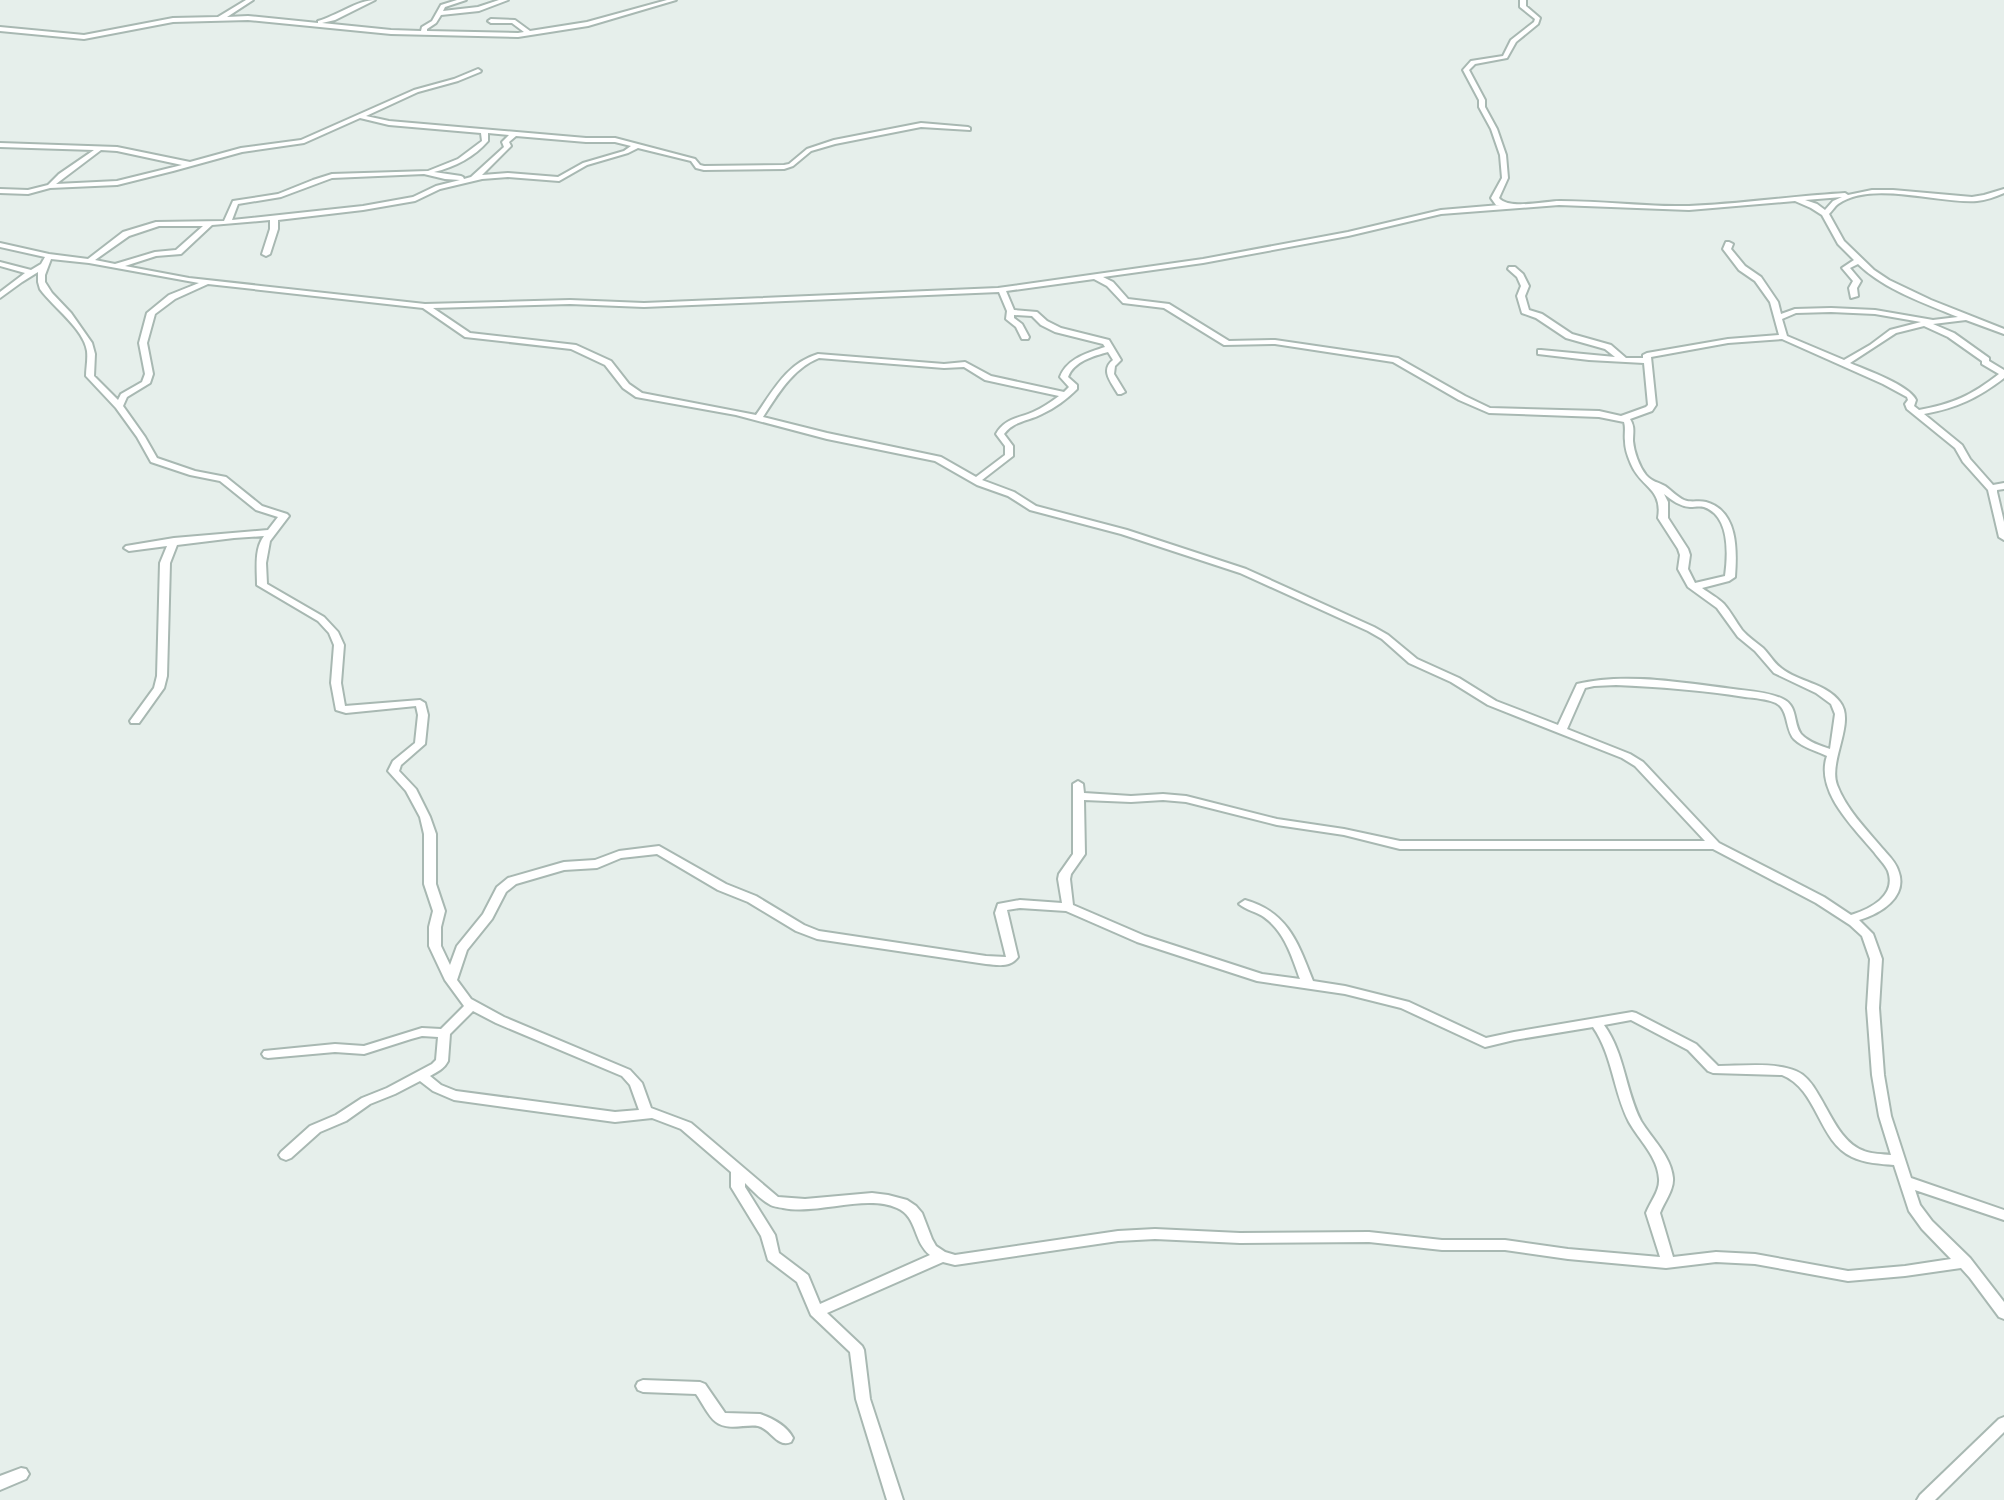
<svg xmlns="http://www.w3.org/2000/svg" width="2004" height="1500" viewBox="0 0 2004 1500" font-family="'Public Sans',sans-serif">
	<rect width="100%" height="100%" fill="#e6efeb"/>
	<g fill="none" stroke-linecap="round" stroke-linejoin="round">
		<g stroke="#a8b8b2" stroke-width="4">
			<g id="minor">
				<path d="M246 0H253L227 17 248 16 318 23V21C336 16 358 0 375 0L335 20 322 23 391 30 421 31 422 27 432 21 441 5 457 0H466L445 7 443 11 478 7 499 0H508L479 11 441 15 436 23 427 29V31L518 33 524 32 512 23H491L488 21 491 19 515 20 530 31 587 22 667 0H676L588 26 518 37 391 34 248 20 173 22 84 39 0 31V27L84 35 173 18 218 17Z"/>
				<path d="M1520 0H1526V6L1540 18 1538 24 1516 42 1507 58 1475 64 1469 70 1485 100V107L1497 129 1506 155 1508 178 1499 198C1509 210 1545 201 1560 201 1603 201 1646 207 1689 206 1742 204 1793 196 1845 193L1848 195 1872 190H1893L1972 197 1984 195 2004 189V193C1995 197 1986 200 1977 201 1939 204 1872 180 1838 204 1835 206 1832 211 1829 214L1844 241 1874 270 1889 280 1931 300 2004 329V334L1966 320 1933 324 1954 333 1989 358V361L2004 370V378C1978 398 1957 408 1924 414L1962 445 1970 459 1993 485 2004 483V489L1997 490V492L2004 522V540L1999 537 1988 490 1963 462 1955 448 1907 409 1905 404 1908 400 1907 397 1883 384 1782 339 1728 343 1651 357 1656 405 1652 411 1630 419C1635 427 1633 432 1633 441 1634 452 1639 466 1646 475 1652 482 1658 482 1665 486 1671 490 1677 497 1684 500 1691 503 1699 500 1706 502 1738 511 1737 550 1735 577L1729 581 1702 588C1709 593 1718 598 1724 604 1731 612 1736 622 1742 630 1748 637 1756 642 1763 648 1769 654 1774 663 1781 668 1798 682 1826 683 1840 702 1856 722 1828 761 1837 785 1846 809 1866 829 1882 848 1888 855 1895 861 1898 870 1909 897 1880 914 1859 920L1873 934 1882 959 1879 1008 1884 1075 1891 1116 1911 1178 2004 1210V1220L1915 1190 1920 1205 1932 1221 1970 1258 2004 1302V1319L1999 1317 1970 1278 1961 1268 1905 1276 1848 1281 1755 1264 1716 1262 1666 1268 1568 1259 1505 1250H1442L1369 1242 1240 1243 1155 1239 1118 1241 955 1265 943 1262 827 1313 862 1346 864 1350 870 1399 903 1500H887L856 1399 850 1352 811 1315 797 1282 768 1260 761 1236 731 1187V1172L681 1129 652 1118 615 1122 454 1100 433 1091 420 1081 395 1094 370 1104 346 1121 320 1132 291 1158 286 1160 281 1158 279 1155 281 1152 310 1126 336 1115 362 1098 387 1088 432 1064 436 1060 438 1037 422 1036 411 1039 364 1054 335 1052 268 1058 264 1057 262 1054 264 1051 335 1044 364 1046 422 1028 441 1029 464 1006 445 980 429 946V927L433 911 424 884V834L420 817 406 791 388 771 393 761 415 743 418 715 416 706 346 713 336 710 331 683 334 645 329 633 318 621 257 585C257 570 254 549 264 536L234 538 177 545 170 563 167 676 164 688 139 723H131L130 721 154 688 157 676 160 563 167 546 129 551 124 548 126 546 174 538 268 530 278 517 256 510 220 481 190 475 151 462 137 437 116 408 86 376C86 368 88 360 87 351 84 329 53 307 40 289L38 282V272L22 282 0 298V292L25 273 0 266V262L31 270 41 264 45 257 0 247V243L49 254 88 259 123 232 156 222 224 221 233 201 278 194 313 180 332 174 428 171 458 159 482 141 481 133 389 125 360 118 304 143 242 152 173 171 117 185 50 188 28 194 0 193V189L28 190 48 185 59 174 94 150 0 147V143L117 147 190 162 241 148 301 140 414 90 454 79 478 69 481 71 480 72 458 81 418 92 366 116 389 121 586 138H615L695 159 700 165 704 166 784 165 789 164 807 149 834 140 921 123 968 127 970 128V130L921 127 835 144 811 151 793 166 784 169 704 170 696 168 691 161 638 148 628 153 587 165 559 181 508 177 482 179 440 189 415 201 363 210 278 220V229L270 254 266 256 262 254 270 229V220L212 225 181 254 156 256 125 266 189 278 425 304 570 300 644 303 998 288 1203 259 1348 232 1441 210 1500 205H1496L1491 198 1502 178 1500 155 1491 129 1479 107V100L1463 70 1471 61 1503 56 1511 40 1534 22 1535 19 1520 7ZM488 133 509 135 502 142 504 147 471 177 464 179 463 177 461 176 434 172C455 167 474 157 488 141ZM516 136 586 142H615L631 146 624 151 583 163 558 177 508 173 482 175 511 146 509 142ZM101 150 117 151 182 165 117 181 56 184ZM424 174 445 179 460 180 436 186 413 197 363 206 232 220 238 204 281 197 332 178ZM1842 197 1833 201 1825 210 1817 204 1805 200ZM1795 201 1811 208 1822 215 1838 244 1854 260 1842 268 1853 281 1849 288 1851 298 1858 296 1857 288 1861 281 1850 268 1858 264C1885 290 1924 303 1958 317L1933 320 1875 310 1831 308 1795 309 1781 314 1778 302 1761 277 1745 266 1731 249 1733 244 1729 242H1726L1723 249 1739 270 1755 281 1770 302 1779 335 1728 339 1647 353 1643 355V358H1626L1611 345 1572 334 1542 314 1529 310 1525 296 1529 286 1523 274 1515 267H1509L1508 269 1517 277 1521 286 1517 296 1522 313 1536 318 1566 338 1605 349 1615 357 1541 350H1538V354L1589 360 1644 363 1648 405 1646 407 1621 416 1599 411 1490 408 1465 396 1398 358 1275 340 1229 341 1169 304 1128 299 1113 282 1103 277 1203 263 1348 236 1441 214 1559 205 1689 210ZM159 226H203L176 250 155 252 115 264 95 260 129 236ZM51 259 89 263 199 283 169 295 147 313 139 343 145 374 142 382 121 394 118 400 94 376 95 354 92 343 71 313 52 293 45 282V275ZM1094 279 1107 286 1123 303 1164 308 1224 345 1275 344 1393 362 1459 400 1489 413 1599 417 1624 422C1626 429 1624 434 1625 441 1625 449 1628 457 1631 464 1641 488 1663 488 1658 518L1678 549 1680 555 1678 569 1688 587 1717 608 1738 637 1755 651 1774 673 1816 693 1831 704 1835 714 1830 749C1821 746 1808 742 1801 734 1793 723 1798 706 1783 699 1769 692 1748 691 1733 689 1685 683 1625 672 1577 684L1558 725 1496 701 1459 678 1417 659 1388 635 1374 627 1246 569 1127 530 1036 506 1014 492 982 480 1013 456V446L1004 434C1013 421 1029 421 1042 414 1055 408 1067 399 1077 389V385L1068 377C1074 361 1094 356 1108 352L1113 360C1100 370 1111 382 1118 394H1121L1125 392 1114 374 1115 366 1121 360 1109 340 1061 328 1047 321 1037 312 1014 310 1006 291ZM208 284 423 308 465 337 571 349 605 365 623 388 636 397 736 415 827 439 935 461 977 485 1008 496 1030 510 1121 534 1240 573 1368 631 1382 639 1409 663 1451 682 1488 705 1622 758 1635 766 1705 841H1400L1344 829 1277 819 1186 796 1163 794 1131 796 1084 793 1083 784 1078 781 1073 784V854L1059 874 1058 879 1062 903 1020 900 998 904 995 913 1006 957 986 956 819 931 804 925 756 896 726 884 659 846 619 851 595 860 564 862 508 878 497 887 483 914 457 946 450 965 441 946V927L445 911 436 884V834L430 817 416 789 399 771 401 765 425 744 428 715 425 703 420 700 345 706 341 683 344 645 338 632 324 617 267 584 266 563 270 541 289 516 287 514 262 506 226 477 195 471 157 458 145 437 123 406 127 397 150 383 153 374 147 343 155 314 175 299ZM999 292 1007 311 1006 319 1016 327 1022 339H1028L1029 337 1022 324 1014 318V315L1032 316 1041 325 1055 332 1103 344 1105 347C1088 353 1067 358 1060 377L1069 387 1064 392 991 376 965 362 944 364 818 354C787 363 773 391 756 415L642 393 629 384 611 361 576 345 470 333 433 308 570 304 644 307ZM1831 312 1875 314 1921 322 1890 330 1870 345 1844 360 1787 336 1782 319 1796 313ZM1924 326 1948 337 1982 361V364L1999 374C1972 395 1953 404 1919 410L1914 406 1916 400C1909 385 1866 370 1850 363L1896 333ZM819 358 944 368 964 367 985 380 1059 396C1051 402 1042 408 1033 412 1019 418 1004 419 996 434L1005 446V455L976 477 941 457 827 433 763 417C778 394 792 369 819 358ZM1664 494C1672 500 1679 506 1690 507 1695 507 1699 506 1704 507 1730 516 1728 554 1725 576L1695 583 1688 569 1690 555 1688 549 1668 518V502ZM1616 685C1659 687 1702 690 1745 697 1754 698 1767 699 1776 703 1789 710 1785 729 1794 739 1803 748 1817 751 1827 756 1815 791 1853 827 1874 852 1878 858 1885 864 1888 871 1897 896 1870 909 1851 915L1824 897 1719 843 1643 762 1630 754 1567 729 1585 688 1594 686ZM1084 800 1131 802 1163 800 1186 802 1277 825 1344 835 1400 849H1713L1816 903 1850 925 1862 936 1870 959 1867 1008 1872 1075 1879 1116 1891 1155C1882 1154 1872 1154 1864 1151 1841 1143 1830 1113 1818 1094 1813 1085 1806 1075 1796 1071 1775 1062 1741 1066 1718 1066L1696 1044 1636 1013 1632 1012 1514 1032 1486 1038 1409 1002 1345 986 1313 981C1298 943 1288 912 1245 900L1239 904C1246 910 1257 912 1264 917 1285 932 1292 957 1300 979L1262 974 1145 936 1073 905 1070 879 1071 874 1085 854ZM657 854 718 890 748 902 796 931 817 939 986 964C998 965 1010 968 1018 957L1007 910 1020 908 1066 911 1137 942 1257 981 1345 994 1401 1008 1485 1047 1514 1040 1593 1027C1613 1056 1613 1091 1629 1122 1639 1140 1658 1157 1659 1179 1660 1191 1650 1202 1646 1213L1660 1257 1568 1249 1505 1240H1442L1369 1232 1240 1233 1155 1229 1118 1231 955 1255 945 1252 936 1246 932 1239 922 1213 916 1206 907 1200 888 1195 872 1193 805 1199 778 1197 691 1123 651 1108 642 1083 630 1070 504 1017 471 999 457 980 467 950 492 919 506 892 516 884 564 870 597 868 621 858ZM473 1011 496 1023 622 1076 630 1085 639 1110 615 1112 456 1091 441 1085 430 1076C437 1072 444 1069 448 1061L450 1034ZM1631 1020 1688 1050 1708 1071 1713 1073 1782 1075C1818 1089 1818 1141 1852 1157 1865 1163 1880 1164 1894 1165L1909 1211 1922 1229 1951 1259 1905 1266 1848 1271 1755 1254 1716 1252 1673 1257 1660 1213C1664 1202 1674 1190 1673 1178 1671 1156 1652 1139 1641 1121 1625 1090 1625 1054 1604 1025ZM745 1183C752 1190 760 1199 769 1204 773 1207 778 1207 783 1208 818 1215 866 1194 897 1208 918 1217 913 1242 930 1255L820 1304 808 1275 779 1253 775 1235 745 1187Z"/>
				<path d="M643 1380 700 1382 705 1384 725 1413 760 1414C772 1418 787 1426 793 1438L791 1442C777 1448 771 1429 758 1426 745 1424 728 1431 716 1422 708 1416 702 1402 696 1394L643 1392 638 1390 636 1386 638 1382Z"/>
				<polygon points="2004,1417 2004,1432 1935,1500 1917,1500 1920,1495 1999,1419"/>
				<polygon points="21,1468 26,1469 29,1474 26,1479 0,1490 0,1476"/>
			</g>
		</g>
		<use href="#minor" fill="#fff" fill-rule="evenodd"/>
	</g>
</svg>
